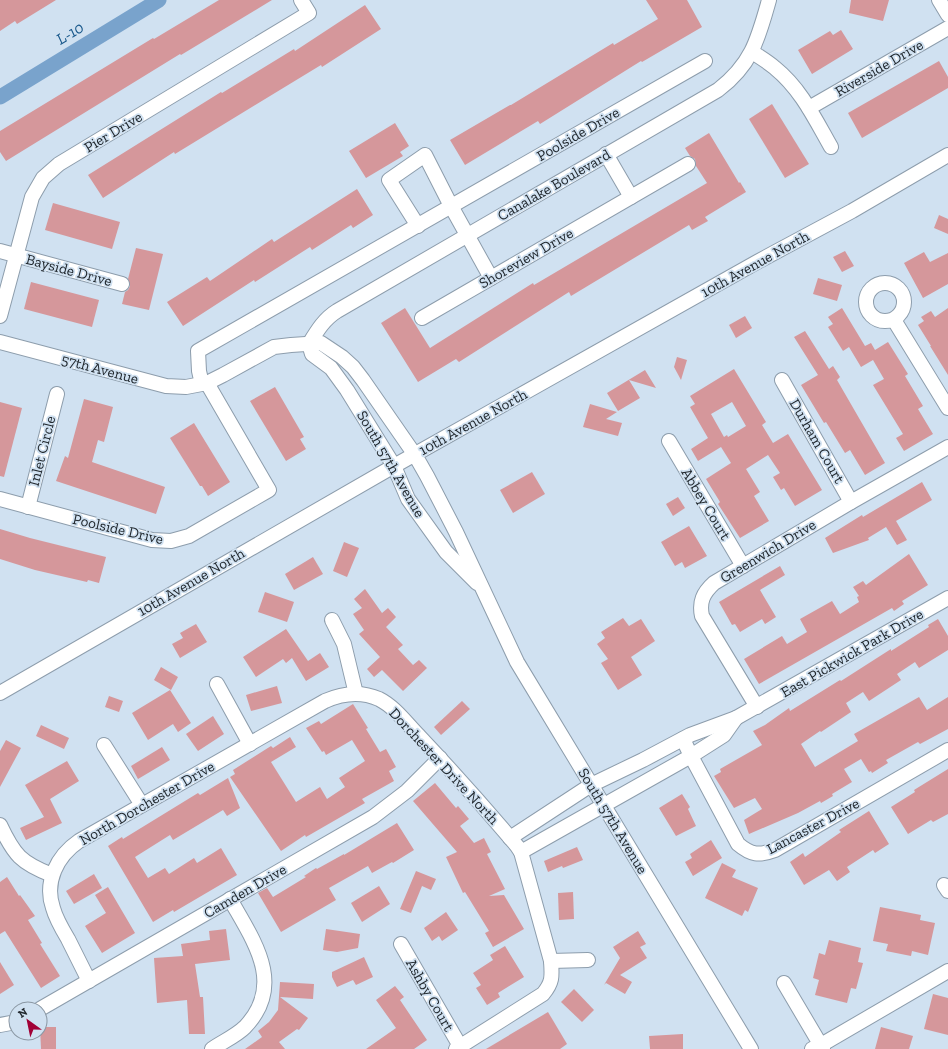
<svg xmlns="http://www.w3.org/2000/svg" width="948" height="1049" viewBox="0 0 948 1049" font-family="'Zilla Slab',serif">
	<rect width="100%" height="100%" fill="#d0e1f1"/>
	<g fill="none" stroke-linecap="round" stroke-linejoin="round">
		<polyline stroke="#79a3cc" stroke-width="15" points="0,97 159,0"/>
	</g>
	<g fill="#d5979b" fill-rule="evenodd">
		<polygon points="0,0 56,0 17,24 15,21 0,31"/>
		<polygon points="219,0 272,0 181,55 180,54 6,161 0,152 0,131 153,38 154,39"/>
		<polygon points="646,0 687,0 702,27 642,62 641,61 540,124 538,121 465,165 450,140 510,105 511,105 613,43 614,45 658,19"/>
		<polygon points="851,0 889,0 883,21 849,13"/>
		<polygon points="365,5 381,29 322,67 321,65 175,154 174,152 103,198 88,175 221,92 222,93 294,49 295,51"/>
		<polygon points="841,30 853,49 812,74 798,50 830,31 833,35"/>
		<polygon points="939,61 948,77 948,88 862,138 848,113"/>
		<polygon points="772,104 809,164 785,178 749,119"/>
		<polygon points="395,123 409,146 400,152 403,156 366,178 349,151"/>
		<polygon points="709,133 739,183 740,182 746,192 705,217 708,221 692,230 689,225 571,296 569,292 459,362 456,359 418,382 381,323 405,308 430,348 533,283 534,285 707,183 696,166 695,159 690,156 685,148"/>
		<polygon points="357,189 373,215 353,228 351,225 312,250 310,247 255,282 254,280 183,326 167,302 207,277 210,281 272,239 274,242"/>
		<polygon points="53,203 120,222 112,249 45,230"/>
		<polygon points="939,215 948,219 948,234 934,228"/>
		<polygon points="136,248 163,254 149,310 122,304 125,292 128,290 130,286 128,279"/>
		<polygon points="845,251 854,266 842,272 833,257"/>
		<polygon points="924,252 930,262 948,253 948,284 923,298 904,263"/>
		<polygon points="818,278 842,285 837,301 813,294"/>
		<polygon points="31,282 99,300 92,327 24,309"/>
		<polygon points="842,308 865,346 871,343 875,350 888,342 908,374 905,376 923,406 918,409 933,434 904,451 896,438 903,434 873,385 884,379 873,360 861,367 849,347 843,351 828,327 833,324 828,317"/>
		<polygon points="948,308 948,375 930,346 931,346 918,325 924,321 921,317 931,311 935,317"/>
		<polygon points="745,316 752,328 736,338 729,325"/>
		<polygon points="805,331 829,369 833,366 840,377 837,380 885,463 865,475 850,450 845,453 826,422 824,423 801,385 818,375 794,337"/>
		<polygon points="677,357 687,360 681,380 674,367"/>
		<path d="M734 369 766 422 762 425 773 443 788 434 822 490 795 506 784 488 781 490 773 477 780 473 768 455 746 469 760 492 754 496 769 521 740 538 718 504 720 502 706 479 731 463 721 447 698 461 691 449 708 438 690 407 695 404 690 396ZM732 402 746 426 728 437 727 435 724 437 711 414Z"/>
		<polygon points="645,370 656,388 629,380 640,398 618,411 607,393"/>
		<polygon points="275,387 304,437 300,439 306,449 286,461 250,401"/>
		<polygon points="84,399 113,407 104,442 98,440 92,462 165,487 156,514 56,481 65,456 68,458"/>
		<polygon points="0,402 22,408 4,477 0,476"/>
		<polygon points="590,404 617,412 606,419 622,423 618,436 583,427"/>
		<polygon points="194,423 230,482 208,496 202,486 200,486 170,438"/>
		<polygon points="532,472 545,494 513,513 500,490"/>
		<polygon points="922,482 932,500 896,521 907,540 897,545 886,527 868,538 869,540 833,553 825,538 862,515 863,517"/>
		<polygon points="678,497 685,508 673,516 666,504"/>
		<polygon points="689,526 707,556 685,568 682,562 675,566 661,542"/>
		<polygon points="0,529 30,538 106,557 99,583 88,580 87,582 35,570 0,559"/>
		<polygon points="344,542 359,548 347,577 333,571"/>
		<polygon points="909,554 928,585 902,601 904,604 894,611 892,608 759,684 744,659 782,636 787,644 807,632 800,619 832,601 840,614 859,602 857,597 859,596 853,587 863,581 866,585"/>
		<polygon points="313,557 323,574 294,590 285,574"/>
		<polygon points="780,566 785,575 760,590 776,617 765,624 762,619 740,632 735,624 732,625 719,602"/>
		<polygon points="365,589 382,613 388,608 396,617 386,627 403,645 398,649 413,665 419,660 427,668 403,691 382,670 374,677 367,669 380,657 359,634 364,630 353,614 362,608 354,599"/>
		<polygon points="265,592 294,602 287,622 258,612"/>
		<polygon points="623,618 629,626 641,619 655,641 631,657 642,675 618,690 601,663 608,659 597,644 605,638 601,632"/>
		<polygon points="938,619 948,636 948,650 919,668 915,662 897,674 901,680 869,701 863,692 846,703 851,712 821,732 820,731 801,744 815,767 858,741 854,734 919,697 927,710 948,697 948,729 920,744 918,742 886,760 888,763 872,773 871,771 869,772 861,759 844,769 852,782 832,794 833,796 821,803 820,801 798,813 749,834 744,820 762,809 755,798 734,808 714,776 721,772 720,769 762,745 753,731 765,725 789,708 790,711 840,680 841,681 891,649 891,651 929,627 928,625"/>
		<polygon points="196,624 207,642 180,658 172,644 183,638 180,633"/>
		<polygon points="286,629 308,661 320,653 329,667 306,681 292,658 286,663 283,659 256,677 243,657"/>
		<polygon points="161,667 178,677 171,690 154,680"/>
		<polygon points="277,686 282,703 251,711 246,695"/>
		<polygon points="170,690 191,723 178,732 173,724 148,740 132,713"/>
		<polygon points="109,696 123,701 119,712 105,707"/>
		<polygon points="462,701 470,709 441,735 434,727"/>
		<polygon points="353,704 368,728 366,729 380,752 386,749 396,767 389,771 394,781 362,799 365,803 306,837 305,835 281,851 230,777 235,774 233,770 271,746 273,748 290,737 296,747 271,762 296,802 320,787 327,799 345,787 339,778 365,761 352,740 326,755 324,751 322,752 306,728 319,721 321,724"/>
		<polygon points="213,716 224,734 198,751 186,734"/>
		<polygon points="41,725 69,738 64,749 36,736"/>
		<polygon points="6,740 21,748 0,787 0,751"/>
		<polygon points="162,747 170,760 138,779 131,766"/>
		<polygon points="67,761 79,781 50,799 62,823 26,840 20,828 44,817 25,785"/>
		<polygon points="948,769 948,814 933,822 931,820 908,834 891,807 915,792 914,790"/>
		<polygon points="228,778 240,808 227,816 223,810 173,840 170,835 135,857 148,878 165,868 169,874 194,858 197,863 221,848 237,875 174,912 173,910 153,922 108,846 122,837 123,839 198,793 200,795"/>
		<polygon points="435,783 456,808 458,806 469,819 460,826 474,843 484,838 491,852 487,854 505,889 489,896 504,895 524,929 493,947 485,933 489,931 465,892 463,893 446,857 457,852 413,801"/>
		<polygon points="682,794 690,807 688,809 696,826 676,836 659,808"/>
		<polygon points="869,811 889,844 875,853 873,850 847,867 850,872 837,881 829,870 804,885 790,862 803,853 805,857 841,832 839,830"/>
		<polygon points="397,823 414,850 393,863 392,862 372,873 368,866 329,888 336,900 281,932 258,893 267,888 273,897 306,877 304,876 316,868 317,869 344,854 344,855"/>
		<polygon points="711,840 722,858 693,876 685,862 692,858 690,854"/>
		<polygon points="577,847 583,860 563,868 562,866 548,872 544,861"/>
		<polygon points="722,863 736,870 732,877 758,888 748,912 745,910 742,916 705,898"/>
		<polygon points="416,871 436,879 431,890 422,886 411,913 400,909"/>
		<polygon points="94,874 102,888 74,904 66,891"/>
		<polygon points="7,877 19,896 20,895 35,916 28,920 42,943 40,944 60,976 41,988 5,931 0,934 0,882"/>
		<polygon points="379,886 390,904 362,922 351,903"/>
		<polygon points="108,887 135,933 102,953 85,926 106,913 95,895"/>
		<polygon points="573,892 574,919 559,920 558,893"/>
		<polygon points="880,907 921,915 920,920 935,923 928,955 912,951 911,956 886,951 888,944 873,941"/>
		<polygon points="446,912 458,930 442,941 439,936 432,941 424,928"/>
		<polygon points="226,929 230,960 195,964 200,997 203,997 205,1034 189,1034 187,1000 157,1003 154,958 183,956 181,944 210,940 209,931"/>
		<polygon points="326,929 360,934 358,948 337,952 323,950"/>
		<polygon points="638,931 646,944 640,947 647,958 620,975 632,982 625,994 606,983 604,985 620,958 613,947"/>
		<polygon points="829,940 861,948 858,962 863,963 856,989 851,988 847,1003 815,995 819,980 813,978 819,953 825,955"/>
		<polygon points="505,946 524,977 498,993 500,997 487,1005 476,988 481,985 473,973 493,960 490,955"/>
		<polygon points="364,957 373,977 356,985 353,980 337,987 332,977 332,972"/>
		<polygon points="0,962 14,985 0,994"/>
		<polygon points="280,982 314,984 313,999 280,997 308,1018 299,1030 297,1029 279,1042 285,1049 245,1049 262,1037 258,1031 269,1022 278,1010"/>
		<polygon points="395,986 404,997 400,1000 427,1040 414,1049 366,1049 396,1028 376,1000"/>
		<polygon points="574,989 594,1010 582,1022 561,1002"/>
		<polygon points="933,994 948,998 948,1035 924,1029"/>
		<polygon points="548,1012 567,1044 560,1049 486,1049"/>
		<polygon points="40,1027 56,1027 56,1049 41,1049"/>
		<polygon points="881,1027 913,1036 909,1049 875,1049"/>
		<polygon points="683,1034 683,1049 650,1049 649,1036"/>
	</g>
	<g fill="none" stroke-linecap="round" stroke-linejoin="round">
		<g stroke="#8d9dac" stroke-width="16">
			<g id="minor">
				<polyline points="939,0 948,15"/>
				<path d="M752 52C760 57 768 62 775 68 801 89 815 119 831 147"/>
				<polyline points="809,108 948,28"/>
				<polyline points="606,154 631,197"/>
				<polyline points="418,226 389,180 425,155 451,206 491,278"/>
				<polyline points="0,251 122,284"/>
				<circle cx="885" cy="302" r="19"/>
				<polyline points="0,316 32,197 43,178 59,164 309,13 301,0"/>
				<polyline points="422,318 688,164"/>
				<polyline points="894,320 948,408"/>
				<polyline points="0,342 166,386 186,387 207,383 223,375 274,347 291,345 321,343 342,357 353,367 363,380 415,455 427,476 456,532 517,662 751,1049"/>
				<path d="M309 344C317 331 324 319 337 311L718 90C752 64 758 39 769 0"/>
				<polyline points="309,344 312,354 331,368 347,390 394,466 408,499 446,552 477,583"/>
				<polyline points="782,380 851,502"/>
				<polyline points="202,384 199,371 198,351 705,61"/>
				<polyline points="669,441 743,566"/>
				<polyline points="0,499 152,540 171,541 189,536 269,490 207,383"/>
				<polyline points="28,507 57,394"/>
				<polyline points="332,620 344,644 356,694"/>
				<polyline points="217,684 250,744"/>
				<polyline points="0,693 394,466 757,262 852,211 948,155"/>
				<path d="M757 707 702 616C699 602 703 593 714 583L851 502 948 447"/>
				<path d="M683 739 691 756 738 844C751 855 759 856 775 850L948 750"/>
				<polyline points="104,745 142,805"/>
				<path d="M0 825C14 855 21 863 52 875"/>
				<polyline points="510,838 591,785 643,760 690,735 736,718 948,598"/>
				<polyline points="521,852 691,756 724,735 736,718"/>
				<polyline points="944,885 948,891"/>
				<polyline points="401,944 460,1046"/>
				<polyline points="551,961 588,960"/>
				<path d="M89 981C82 967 75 953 68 939 62 929 56 919 53 908 44 882 57 856 79 841L325 701C343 693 361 691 379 699 395 707 407 724 419 736 453 772 486 809 517 846L521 852 551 961C552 976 553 982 543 994L456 1049"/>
				<polyline points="784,983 823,1049"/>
				<polyline points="40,1009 373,817 407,791 440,758"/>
				<polyline points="0,1025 16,1022"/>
				<path d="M212 1049C222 1042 236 1036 245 1027 286 984 253 940 230 899"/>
				<polyline points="812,1049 821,1045 948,971"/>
			</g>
		</g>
		<use href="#minor" stroke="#fff" stroke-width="14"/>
	</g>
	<g text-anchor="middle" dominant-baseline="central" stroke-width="3.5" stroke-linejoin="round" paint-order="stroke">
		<g font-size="15" fill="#21282e" stroke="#d0e1f1">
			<text transform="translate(879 68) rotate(-30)">Riverside Drive</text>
			<text transform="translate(113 132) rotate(-31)">Pier Drive</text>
			<text transform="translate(578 134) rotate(-30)">Poolside Drive</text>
			<text transform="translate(554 185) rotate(-30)">Canalake Boulevard</text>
			<text transform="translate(526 258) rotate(-30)">Shoreview Drive</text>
			<text transform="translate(755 264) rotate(-29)">10th Avenue North</text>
			<text transform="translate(69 270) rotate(15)">Bayside Drive</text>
			<text transform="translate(100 369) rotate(15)">57th Avenue</text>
			<text transform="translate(473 422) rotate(-29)">10th Avenue North</text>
			<text transform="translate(817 441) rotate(60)">Durham Court</text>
			<text transform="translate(42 451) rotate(-76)">Inlet Circle</text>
			<text transform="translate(391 464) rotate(60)">South 57th Avenue</text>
			<text transform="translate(706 504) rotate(59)">Abbey Court</text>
			<text transform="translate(118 529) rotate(13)">Poolside Drive</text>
			<text transform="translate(768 551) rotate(-31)">Greenwich Drive</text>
			<text transform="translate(191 582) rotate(-30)">10th Avenue North</text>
			<text transform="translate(852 653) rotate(-30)">East Pickwick Park Drive</text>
			<text transform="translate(444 766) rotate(47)">Dorchester Drive North</text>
			<text transform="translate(147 803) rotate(-30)">North Dorchester Drive</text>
			<text transform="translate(613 821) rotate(59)">South 57th Avenue</text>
			<text transform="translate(813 826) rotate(-28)">Lancaster Drive</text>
			<text transform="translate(245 891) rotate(-30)">Camden Drive</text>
			<text transform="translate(430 995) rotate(60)">Ashby Court</text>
		</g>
		<g font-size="16" font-style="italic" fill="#17578a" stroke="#d0e1f1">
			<text transform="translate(70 33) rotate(-31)">L-10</text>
		</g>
	</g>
	<g transform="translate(28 1021) rotate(327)"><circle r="19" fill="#d0e1f1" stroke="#8a97a3"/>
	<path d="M0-3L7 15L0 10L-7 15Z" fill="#a10036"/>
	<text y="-6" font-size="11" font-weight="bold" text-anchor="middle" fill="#21282e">N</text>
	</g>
</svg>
